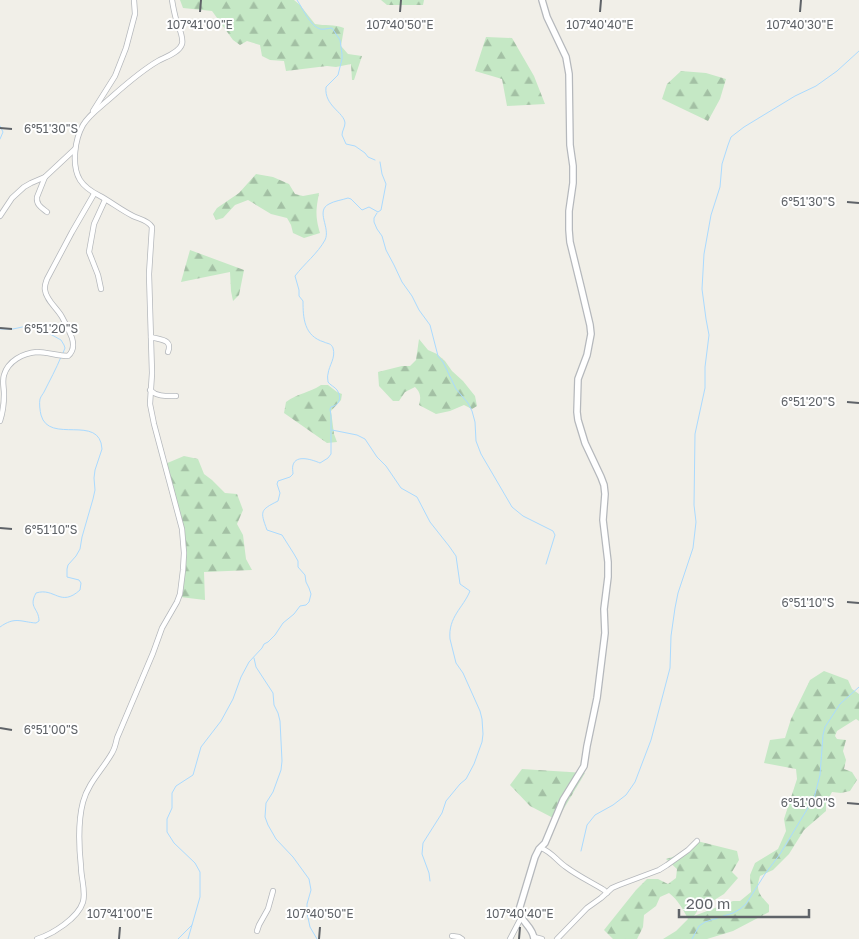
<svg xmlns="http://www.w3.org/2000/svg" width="859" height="939" viewBox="0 0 859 939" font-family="'Golos Text',sans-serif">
	<defs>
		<pattern id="forest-firs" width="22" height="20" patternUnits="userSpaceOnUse" patternTransform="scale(1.25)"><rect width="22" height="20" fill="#c5e8c5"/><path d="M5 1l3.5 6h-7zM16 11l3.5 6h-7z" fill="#a3c0a4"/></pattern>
	</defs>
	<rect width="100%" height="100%" fill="#f1efe8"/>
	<g fill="url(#forest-firs)">
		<path d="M180 0H294L300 5 315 24C325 26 334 24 344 28L341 46 348 54 362 56 354 80H352L351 64 336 67 327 66 286 71 284 61 270 60 262 56 260 45 247 41 240 45 233 40 212 11 183 8Z"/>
		<polygon points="381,0 424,0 423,5 387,5"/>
		<polygon points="486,37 512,38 534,76 545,104 507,106 502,79 475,71"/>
		<polygon points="681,71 706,73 726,79 720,99 708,121 662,99 667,84"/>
		<path d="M256 174 273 177 289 184 295 194 303 196 319 193C316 210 315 216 320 233L304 238 293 233 291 225 287 218 271 214 248 200 235 205 223 218 216 220 213 214 217 208 239 193Z"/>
		<polygon points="190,250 244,270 239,295 233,301 231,291 230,272 181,282"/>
		<path d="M419 339 428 350 437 354 445 361 452 371 463 381 475 396 477 406 472 409 464 405 450 411 436 414 419 405C421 398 421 393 415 387L405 392 399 401H393L379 386 378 372 402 366H410L416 360Z"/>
		<path d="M321 385H328L337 392 342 394 341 400 331 411 334 434 337 442 327 443 284 413 286 402C298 393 309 393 321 385Z"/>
		<polygon points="184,456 198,459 204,474 212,480 225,493 237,494 243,510 237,524 243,535 246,559 252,570 204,572 205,600 180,597 184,544 165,464"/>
		<path d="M824 671 848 680 852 689 859 694V721L856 719 837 731 835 736 837 739 846 740 843 751 846 760 844 769 852 772 857 780 850 791 841 793 832 792 826 803V811L804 830 789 854 773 870 760 876C755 891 760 895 769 905V912L733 931 707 939H663L676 931 688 919C683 909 678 900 669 893L660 897 656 906 644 915 643 927 637 939H613L604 930 636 890 647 879H658L668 884 676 878 677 869 666 859 682 854 697 841 737 851 739 860 732 872 738 878 724 894 698 910 694 916 733 901H740L751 892 750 875 755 863 778 849 786 831 784 819 797 779 796 769 764 763 770 740 785 738 791 719 810 680Z"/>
		<polygon points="522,769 585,773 557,820 530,806 510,785"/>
	</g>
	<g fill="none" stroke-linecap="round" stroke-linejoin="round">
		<g stroke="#aadaff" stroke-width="1">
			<path d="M297 0C302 7 310 26 320 29 324 30 328 28 332 28L340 40 342 54V59L338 75 326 87C324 106 344 112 345 123 345 127 342 131 342 135L346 144 355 146 365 153 368 157 375 160"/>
			<polyline points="0,126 3,132 0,139"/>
			<polyline points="377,213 374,218 374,222 377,229 382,236 386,250 394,265 402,282 412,296 419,310 430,325 438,356 443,362 456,389 468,403 472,411 475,422 476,441 481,454 512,507 523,516 553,531 555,535 546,564"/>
			<polyline points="0,329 13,329 27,326 41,329 61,340 64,345 65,348 63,353"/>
			<path d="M332 430 357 435 365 439 377 457 386 466 401 488 417 497 430 522 449 546 456 556 460 584 470 591C463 608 448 617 450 639L456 663 463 673 480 711 482 719 483 734 482 742 474 764 466 779 460 784 446 801 442 813 423 843 422 854 429 873 430 881"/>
			<path d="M0 627C15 616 21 622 36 623L39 621C39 608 28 608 36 593 55 587 60 608 80 590L81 583 79 580 67 577V569L68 565 76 556 80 549 82 537 93 499 95 490 94 478 95 470 102 449C100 413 49 445 41 415 40 411 39 403 40 399 41 396 43 394 44 392 50 380 56 369 61 357"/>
			<polyline points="254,658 256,667 273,693 274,705 278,713 280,721 282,761 281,770 273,792 266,803 265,817 268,825 276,839 293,857 309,879 311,890 307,904 307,913 310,927 317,939"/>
			<polyline points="581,851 587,825 595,815 613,805 626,795 635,782 651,740 670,668 671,636 675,608 678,593 693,548 696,522 694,505 695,434 705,388 705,367 709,335 706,319 702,289 704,254 711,215 720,187 722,164 728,145 731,137 744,127 795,96 816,86 837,71 859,51"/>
			<path d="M178 939 192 925 200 897V872L195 863 174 843 167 832V819L172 808V793L176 786 193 775 201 747 221 721 233 699 241 677 249 662 262 648 264 644 268 642 275 635 283 623 294 614 300 606 306 605 309 602 311 594 309 588 306 582 305 575 298 567V561L294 554 282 535 267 530C260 511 260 510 278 501L280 493 277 484 278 481 290 477 293 474C293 471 292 468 293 465 296 454 313 460 320 463L328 458 331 454V416L330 409 331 407C340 405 342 397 337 390 335 387 330 385 328 382 328 380 327 376 328 374 329 365 336 358 333 348 331 343 328 344 324 342 304 336 303 318 303 301L299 296V290L295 276C304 264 318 253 325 240 331 228 315 211 329 204 334 201 342 200 348 198L351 199 362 210 369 207 378 212 381 210 386 184 382 174 380 162"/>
			<polyline points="188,939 192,925"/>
			<polyline points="692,939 699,926 705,922 733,913 740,909 746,904 765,874 780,854 814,798 820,775 823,735 825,727 840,704 859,687"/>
		</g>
		<g stroke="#b5b8bc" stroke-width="6">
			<g id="minor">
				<polyline points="93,111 115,76 126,48 135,14 134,0"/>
				<path d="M45 177 37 197C36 205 42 208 47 212"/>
				<polyline points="0,216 12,198 24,187 31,183 45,177 75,149"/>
				<polyline points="101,289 98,275 89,252 94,224 105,200"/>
				<path d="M151 337C160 340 173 339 168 352"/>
				<path d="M150 390C157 397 167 396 176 396"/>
				<path d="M0 421C3 412 4 404 4 394 4 388 2 381 4 375 8 361 23 353 37 352 47 352 58 356 68 356 74 351 74 345 72 338 69 330 66 324 62 317 57 308 46 300 45 290 44 286 46 282 47 279L72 232 94 194"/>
				<path d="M541 848C552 852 557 861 566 867 578 876 591 882 604 890L607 893"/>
				<polyline points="257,931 259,925 268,909 273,891"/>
				<polyline points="452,936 459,937 462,939"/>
				<polyline points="534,937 542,939"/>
				<path d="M37 939C53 934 78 918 83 902 86 891 81 878 81 867 79 848 78 821 83 802 88 783 103 769 112 753 115 748 116 743 117 738L153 653 162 628 177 602 180 594 183 570 184 553 182 529 154 424 150 404 152 373 149 274 152 227C148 220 139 219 133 216 121 210 111 202 100 196 92 192 85 188 80 180 71 165 75 139 83 125 89 115 99 108 107 101 123 87 139 72 158 61 165 57 179 53 182 44 184 37 178 26 176 19 174 12 173 6 172 0"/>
				<polyline points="510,939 521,918"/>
				<polyline points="557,939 587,908 601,898 612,888 619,885 659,870 667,865 688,850 697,841"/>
			</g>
		</g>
		<g stroke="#b5b8bc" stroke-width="8">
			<path id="tertiary" d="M534 939C533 926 520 922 519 910L535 857 539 849 545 843 563 800 584 766 587 746 597 698 605 633 604 609 608 577V562L603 520 605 494 604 485 601 477 585 443 578 420 577 412 578 379 587 355 591 334 590 325 581 287 570 242 569 230V211L573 183V166L570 145 569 74 566 57 547 17 542 0"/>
		</g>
		<use href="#minor" stroke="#fff" stroke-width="4.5"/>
		<use href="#tertiary" stroke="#fff" stroke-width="5.5"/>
	</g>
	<path fill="none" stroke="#5f6368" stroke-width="2" d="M200 12 201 0M400 12 401 0M600 12 601 0M800 12 801 0M0 128 12 129M847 202 859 203M0 328 12 329M847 402 859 403M0 528 12 529M847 602 859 603M0 728 12 730M847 803 859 804M119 939 120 927M319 939 320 927M519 939 520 927"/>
	<g font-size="12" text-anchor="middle" fill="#5f6368" stroke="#fff" stroke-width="4" stroke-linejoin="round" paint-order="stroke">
		<text x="200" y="29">107°41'00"E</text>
		<text x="400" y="29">107°40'50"E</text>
		<text x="600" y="29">107°40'40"E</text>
		<text x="800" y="29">107°40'30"E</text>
		<text x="51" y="133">6°51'30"S</text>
		<text x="808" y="206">6°51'30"S</text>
		<text x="51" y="333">6°51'20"S</text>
		<text x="808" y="406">6°51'20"S</text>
		<text x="51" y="534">6°51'10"S</text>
		<text x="808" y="607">6°51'10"S</text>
		<text x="51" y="734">6°51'00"S</text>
		<text x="808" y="807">6°51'00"S</text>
		<text x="120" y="918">107°41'00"E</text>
		<text x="320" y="918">107°40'50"E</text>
		<text x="520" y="918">107°40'40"E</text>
	</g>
	<path d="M679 909v8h130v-8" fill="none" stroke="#5f6368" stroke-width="2.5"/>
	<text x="686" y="909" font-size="15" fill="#5f6368" stroke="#ffffff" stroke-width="4" paint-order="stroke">200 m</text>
</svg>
